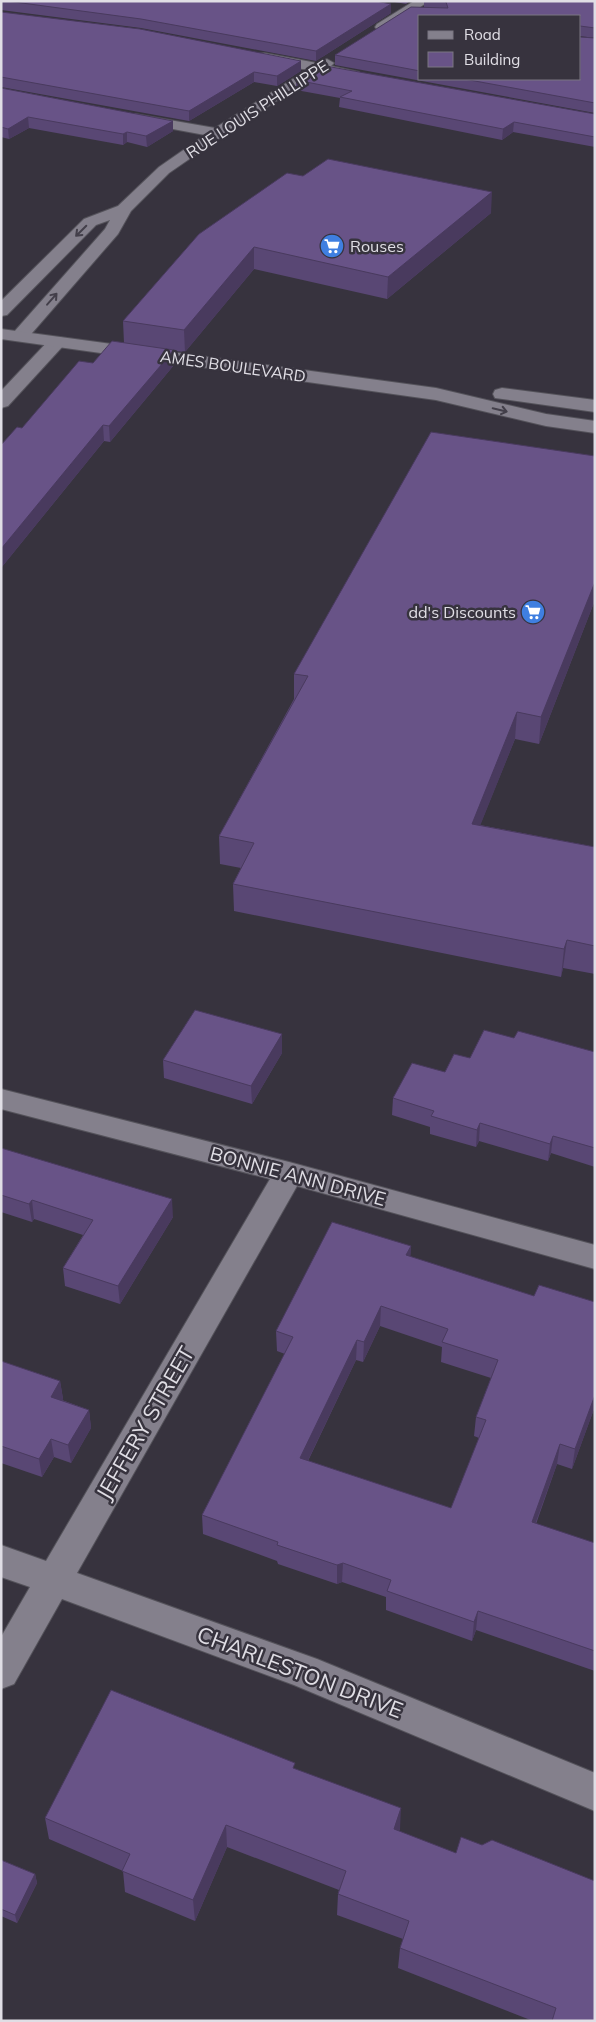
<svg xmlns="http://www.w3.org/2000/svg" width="596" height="2022" viewBox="0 0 596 2022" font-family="Mulish,sans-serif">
	<rect width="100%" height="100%" fill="#37333e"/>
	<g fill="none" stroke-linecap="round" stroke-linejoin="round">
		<g stroke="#54525a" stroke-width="2">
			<g id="street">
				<polygon points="414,1 429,1 387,30 377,30 375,27 377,24"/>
				<polygon points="264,53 317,63 327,59 334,63 331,66 359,72 361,75 354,79 321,73 243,122 169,173 131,211 118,234 26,340 20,341 14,340 11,336 14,332 105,229 110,220 96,225 7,315 1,316 1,301 84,219 118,206 159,167 205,135 130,121 128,118 130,115 135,114 215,128 307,70 259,60 257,57 259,54"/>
				<polygon points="57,337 63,338 66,342 63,346 8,406 1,408 1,391 51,338"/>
				<polygon points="1,1089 289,1162 595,1245 595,1269 297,1186 77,1573 317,1659 595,1773 595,1811 294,1685 62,1599 14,1684 1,1689 1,1637 30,1587 1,1577 1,1545 46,1561 270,1179 1,1109"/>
			</g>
		</g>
		<g stroke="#54525a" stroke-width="2">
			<g id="secondary">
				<polygon points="1,329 436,388 546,414 595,421 595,433 546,426 436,400 1,339"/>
				<polygon points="502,388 595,400 595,412 495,398 493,394 495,390"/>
			</g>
		</g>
		<use href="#street" fill="#84808c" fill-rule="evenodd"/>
		<use href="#secondary" fill="#84808c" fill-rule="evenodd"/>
	</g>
	<g fill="#594774" fill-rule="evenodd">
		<polygon points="1,1 376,1 391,4 391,13 316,61 141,28 1,10"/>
		<polygon points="389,1 410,1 406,4"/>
		<polygon points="424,1 595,1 595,38 420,16 420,79 580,79 595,38 595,113 335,65 335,55 424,7"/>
		<polygon points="1,12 301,61 301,71 277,86 254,82 189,121 1,87"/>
		<polygon points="296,80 595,114 595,147 513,132 502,140 339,107 340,98 296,90"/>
		<polygon points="1,88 173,121 173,131 147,147 127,142 123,145 29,128 9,139 1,137"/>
		<polygon points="491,213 387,299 254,269 185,352 174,351 174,365 110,442 104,441 1,568 1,445 22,428 93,363 124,343 123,321 199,234"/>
		<polygon points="595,456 595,600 539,744 515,739 480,825 595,847 595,974 563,968 561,977 234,911 233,884 241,868 220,864 219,836 294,699 294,674"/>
		<polygon points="514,1038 595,1052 595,1167 551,1153 548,1161 479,1141 476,1147 430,1134 430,1127 392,1115 393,1098 445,1072 470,1058"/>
		<polygon points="282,1053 252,1104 164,1078 163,1060"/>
		<polygon points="1,1148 173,1217 120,1304 65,1286 63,1268 83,1235 34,1219 32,1222 1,1212"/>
		<path d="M411 1246 410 1257 534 1296 595 1302V1409H594L572 1469 557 1464 536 1524 595 1543V1671L476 1630 472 1641 386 1610V1597L342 1582 337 1584 278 1564 277 1561 203 1534 202 1515 285 1354 277 1351 276 1331ZM380 1326 442 1347 441 1362 491 1378 476 1417 474 1436 479 1438 451 1508 308 1461 356 1360 363 1362Z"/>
		<polygon points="1,1361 60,1381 63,1399 62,1400 89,1410 91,1428 71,1463 54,1457 42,1477 1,1463"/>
		<polygon points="295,1769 400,1829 399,1831 595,2021 533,2021 398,1968 400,1948 403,1939 337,1915 338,1894 339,1890 227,1847 195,1921 125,1892 123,1871 49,1839 45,1818"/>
		<polygon points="1,1860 35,1874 37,1883 17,1923 1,1916"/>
	</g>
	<g fill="#493a5e">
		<polygon points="391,4 391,13 316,61 316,51"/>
		<polygon points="301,61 301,71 277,86 277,76"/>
		<polygon points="254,72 254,82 189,121 189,111"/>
		<polygon points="28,117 29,128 9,139 8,129"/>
		<polygon points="173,121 173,131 147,147 146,136"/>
		<polygon points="514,122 513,132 502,140 503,129"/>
		<polygon points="127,132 127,142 123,145 123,134"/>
		<polygon points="492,192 491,213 387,299 388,277"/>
		<polygon points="254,247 254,269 185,352 184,330"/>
		<polygon points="174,350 174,365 110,442 109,426"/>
		<polygon points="103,425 104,441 1,568 1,549"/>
		<polygon points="595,582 595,600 539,744 541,717"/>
		<polygon points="517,712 515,739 470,851 472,824"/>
		<polygon points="567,940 563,968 561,977 564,949"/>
		<polygon points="282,1034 282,1053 252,1104 251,1086"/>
		<polygon points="480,1123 479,1141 476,1147 477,1130"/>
		<polygon points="553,1136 551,1153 548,1161 550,1144"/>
		<polygon points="172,1199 173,1217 120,1304 118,1286"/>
		<polygon points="32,1200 34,1219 32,1222 29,1204"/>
		<polygon points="411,1246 410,1266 406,1255"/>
		<polygon points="381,1306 380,1326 363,1362 364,1342"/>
		<polygon points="357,1340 356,1360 300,1477 300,1458"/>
		<polygon points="60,1381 63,1399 54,1415 51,1397"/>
		<polygon points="595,1395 594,1409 572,1469 575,1449"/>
		<polygon points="89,1410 91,1428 71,1463 68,1445"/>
		<polygon points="51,1439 54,1457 42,1477 39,1459"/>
		<polygon points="560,1444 557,1464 529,1541 532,1522"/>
		<polygon points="343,1563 342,1582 337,1584 337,1565"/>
		<polygon points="478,1611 476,1630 472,1641 474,1622"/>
		<polygon points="401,1808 400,1829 392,1851 394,1829"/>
		<polygon points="226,1825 227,1847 195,1921 193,1900"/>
		<polygon points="35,1874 37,1883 17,1923 15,1915"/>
	</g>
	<g fill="#685387" stroke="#493a5e" fill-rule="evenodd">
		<polygon points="7,1 376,1 391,4 316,51 141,19"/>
		<polygon points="443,1 595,1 595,28 580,26 580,16 420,16 420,71 335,55 411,7 448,8 446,2"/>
		<polygon points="1,12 140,29 301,61 277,76 254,72 189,111 1,77"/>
		<polygon points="580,37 595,38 595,103 464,79 580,79"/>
		<polygon points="320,65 595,114 595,137 514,122 503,129 340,97 352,91 296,80"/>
		<polygon points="1,88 173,121 146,136 127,132 123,134 28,117 8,129 1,127"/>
		<polygon points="328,159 492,192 388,277 254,247 184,330 123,321 199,234 287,173 303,176"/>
		<polygon points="112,341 174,350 109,426 103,425 1,549 1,445 17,427 22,428 79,361 93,363"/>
		<polygon points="431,432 595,456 595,582 541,717 517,712 472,824 595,847 595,946 567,940 564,949 233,884 254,843 219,836 308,676 294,674"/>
		<polygon points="195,1010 282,1034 251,1086 163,1060"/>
		<polygon points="484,1030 514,1038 518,1031 595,1052 595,1148 553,1136 550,1144 480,1123 477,1130 431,1116 434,1111 393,1098 412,1063 445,1072 454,1054 470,1058"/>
		<polygon points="1,1148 172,1199 118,1286 63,1268 93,1220 32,1200 29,1204 1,1195"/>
		<path d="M332 1222 411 1246 406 1255 534 1296 539 1285 595 1302V1395L575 1449 560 1444 532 1522 595 1543V1651L478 1611 474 1622 387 1591 391 1580 343 1563 337 1565 277 1545 278 1542 202 1515 293 1337 276 1331ZM381 1306 448 1329 442 1342 498 1360 476 1417 486 1420 451 1508 300 1458 357 1340 364 1342Z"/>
		<polygon points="1,1361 60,1381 51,1397 89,1410 68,1445 51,1439 39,1459 1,1446"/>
		<polygon points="111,1690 295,1763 293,1768 401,1808 394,1829 456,1853 461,1837 482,1845 492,1840 595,1881 595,2021 552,2021 556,2008 400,1948 409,1921 338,1894 346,1871 226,1825 193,1900 122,1871 130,1854 45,1818"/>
		<polygon points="1,1860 35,1874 15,1915 1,1909"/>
	</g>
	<defs><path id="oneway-shaft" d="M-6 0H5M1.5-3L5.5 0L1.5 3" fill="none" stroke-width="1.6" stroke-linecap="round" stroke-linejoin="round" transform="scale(1.25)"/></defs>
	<g stroke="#433f4a">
		<use href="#oneway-shaft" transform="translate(81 231) rotate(135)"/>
		<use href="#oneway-shaft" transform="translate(52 299) rotate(-49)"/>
		<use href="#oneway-shaft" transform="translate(500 410) rotate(13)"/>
	</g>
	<defs>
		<g id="supermarket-disc" transform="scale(1.25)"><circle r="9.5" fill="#3f7fe0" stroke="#37333e"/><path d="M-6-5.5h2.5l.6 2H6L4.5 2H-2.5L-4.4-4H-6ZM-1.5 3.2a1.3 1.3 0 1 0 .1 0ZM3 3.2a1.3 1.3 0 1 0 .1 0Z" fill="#fff"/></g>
	</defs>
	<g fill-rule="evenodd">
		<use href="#supermarket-disc" x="332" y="246"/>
		<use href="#supermarket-disc" x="533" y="612"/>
	</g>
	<g text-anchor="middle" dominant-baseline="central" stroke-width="5" stroke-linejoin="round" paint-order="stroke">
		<g font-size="16" fill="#e0dee5" stroke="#37333e">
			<text transform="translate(257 109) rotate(-33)">RUE LOUIS PHILLIPPE</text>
			<text transform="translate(233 366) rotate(8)">AMES BOULEVARD</text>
		</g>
		<g font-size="16" fill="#e0dee5" stroke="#37333e" text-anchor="start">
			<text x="350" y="246">Rouses</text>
			<text x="516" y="612" text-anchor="end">dd's Discounts</text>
		</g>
		<g font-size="19" fill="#e0dee5" stroke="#37333e">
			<text transform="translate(298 1176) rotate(15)">BONNIE ANN DRIVE</text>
		</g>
		<g font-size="22" fill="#e0dee5" stroke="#37333e">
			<text transform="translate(145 1423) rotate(-60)">JEFFERY STREET</text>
			<text transform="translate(300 1672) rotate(21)">CHARLESTON DRIVE</text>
		</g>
	</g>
	<rect width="596" height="2022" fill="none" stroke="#e0dee5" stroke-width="5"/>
	<rect x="418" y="15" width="162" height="65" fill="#37333e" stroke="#7b7781"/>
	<rect x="428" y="31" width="25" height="8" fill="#84808c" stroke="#7b7781"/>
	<text x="464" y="40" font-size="15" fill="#e0dee5">Road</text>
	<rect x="428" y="52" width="25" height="15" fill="#685387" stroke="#7b7781"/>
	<text x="464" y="65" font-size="15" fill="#e0dee5">Building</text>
</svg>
